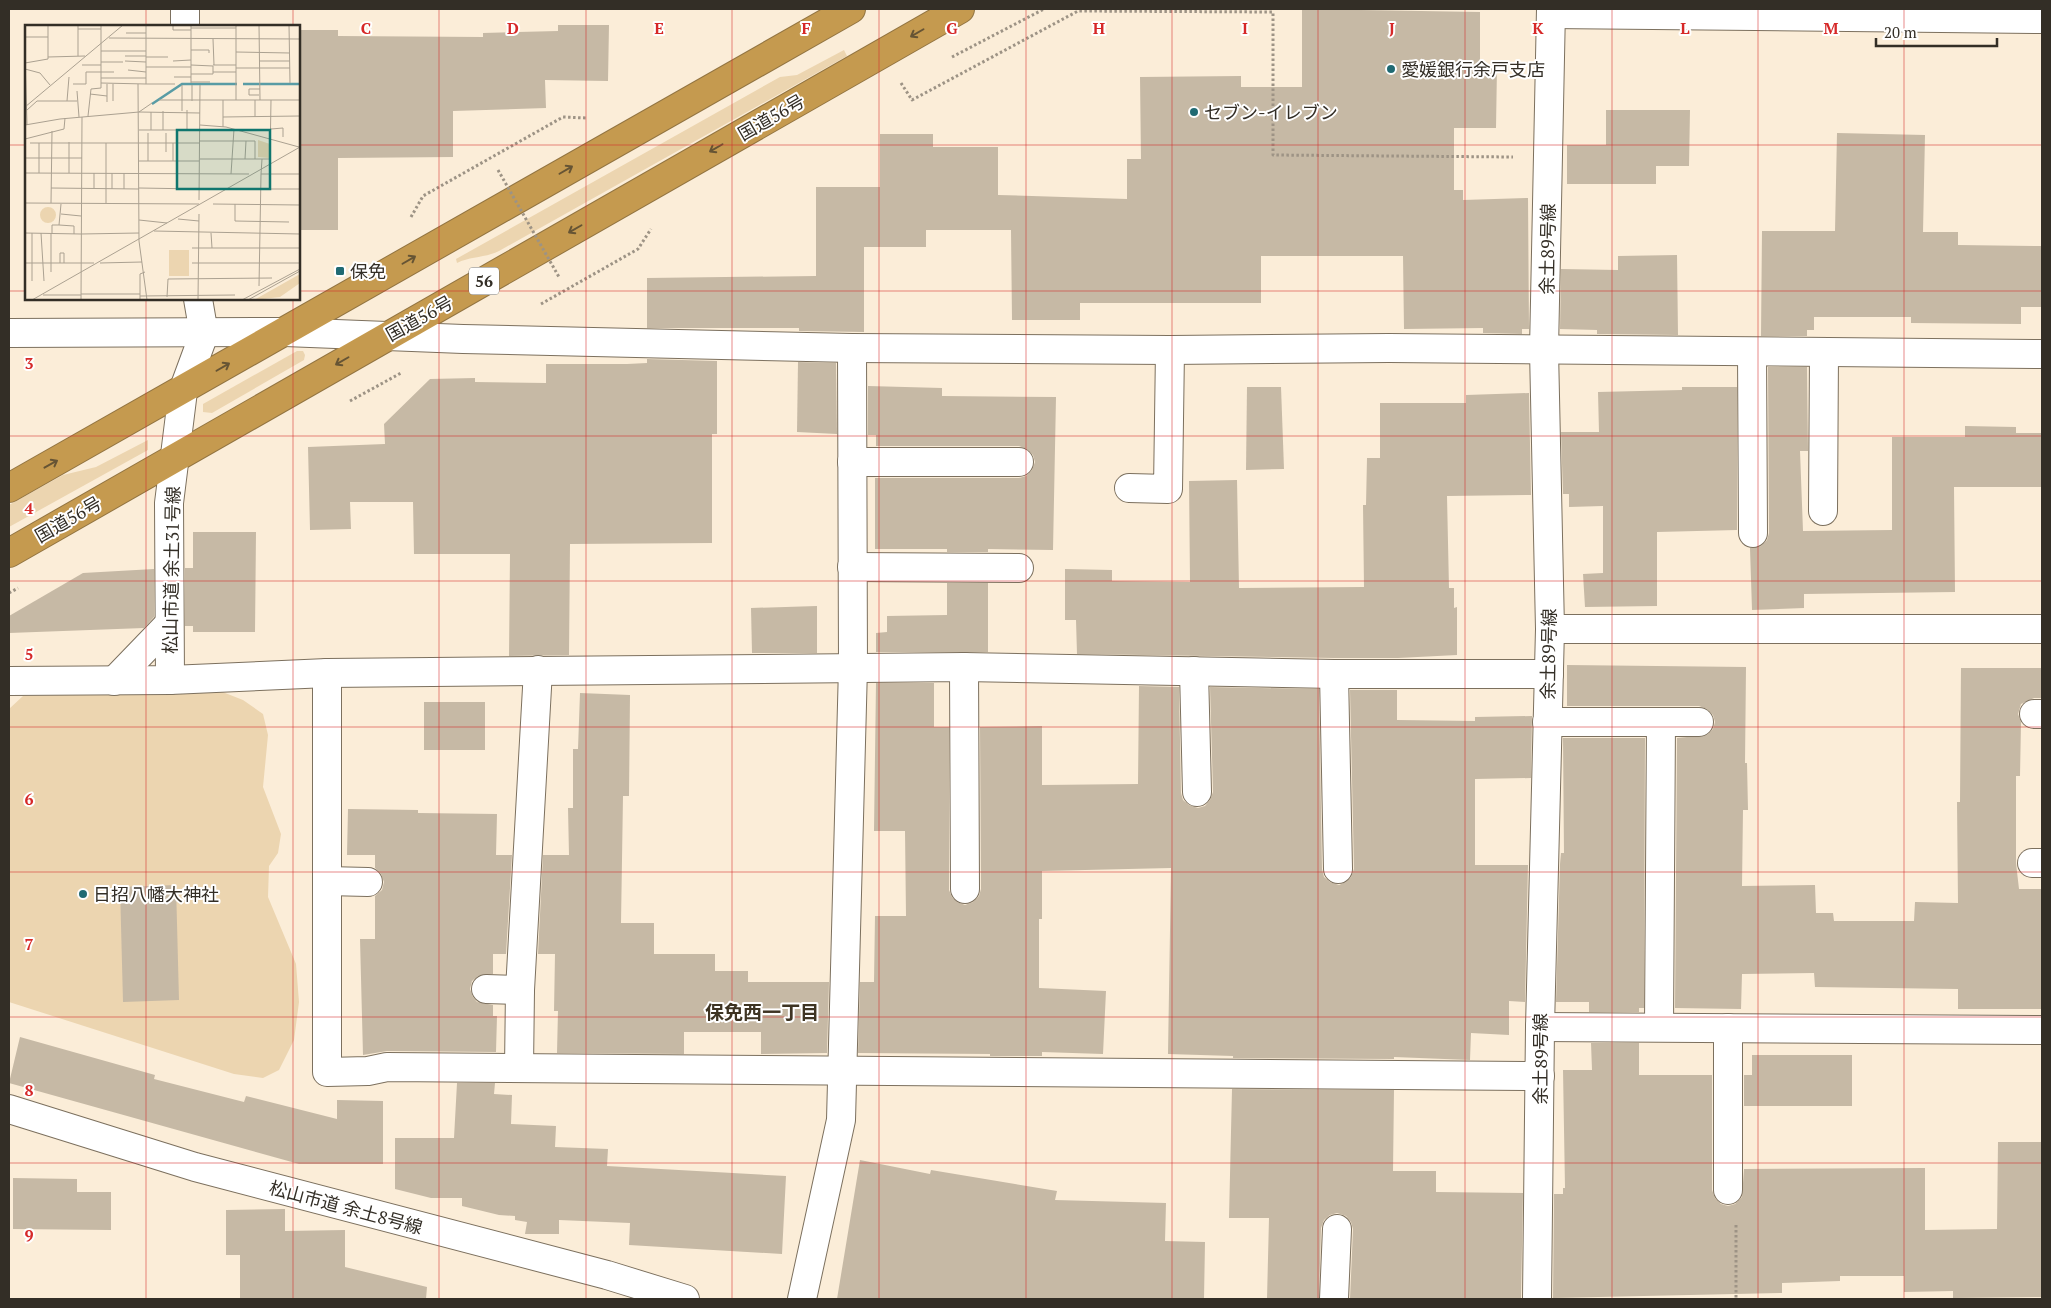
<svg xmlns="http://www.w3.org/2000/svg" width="2051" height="1308" viewBox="0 0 2051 1308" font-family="'PT Serif','Noto Sans JP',serif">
	<rect width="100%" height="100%" fill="#fbedd8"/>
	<g fill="#ecd5b0">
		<path d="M844 50 847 56 499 251C485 258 471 256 457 263L456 259 780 77 797 75Z"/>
		<polygon points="297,351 303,351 305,355 304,360 212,413 203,412 203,404"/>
		<polygon points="148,440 148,450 9,527 9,505 63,475 96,467"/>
		<polygon points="220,691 243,700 263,714 268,735 263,787 281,834 278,853 269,866 268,897 296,964 299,1002 294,1040 279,1070 263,1078 234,1074 9,1002 9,709 23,696"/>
	</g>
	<g fill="#c6b9a5">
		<polygon points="1302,9 1480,12 1480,67 1497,67 1496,128 1454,128 1454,190 1463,190 1463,200 1528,198 1529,329 1522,329 1522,334 1483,333 1483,328 1404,329 1403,256 1261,256 1261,303 1080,303 1080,320 1012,320 1011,230 926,230 926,247 864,247 864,332 799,331 799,328 647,328 647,278 816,276 816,187 880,187 880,134 933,134 933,147 998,147 998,195 1127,199 1127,159 1141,159 1140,77 1241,76 1241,87 1302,87"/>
		<polygon points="558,25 609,25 608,81 545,80 546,108 453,111 453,157 338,158 338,230 299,230 299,30 338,30 338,36 483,37 483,33 558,31"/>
		<polygon points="1606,110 1690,110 1689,166 1656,166 1656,184 1567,184 1567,145 1606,145"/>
		<polygon points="1837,133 1925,135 1923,232 1958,232 1958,245 2042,246 2042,307 2021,307 2021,324 1911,323 1911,317 1814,317 1814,330 1807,330 1807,336 1761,336 1762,231 1835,231"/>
		<polygon points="1677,255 1678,335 1597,334 1597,330 1560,329 1561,269 1618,270 1618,256"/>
		<polygon points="647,359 717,361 717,434 712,434 712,543 570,544 569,655 509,656 510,554 414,554 413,502 350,502 351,529 310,530 308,447 385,444 384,424 430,379 475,378 475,382 546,383 546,364 627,364 647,363"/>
		<polygon points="798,362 836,363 837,434 797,432"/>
		<polygon points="1768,367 1807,367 1808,451 1800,451 1803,531 1892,530 1892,437 1965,437 1965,426 2016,427 2016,433 2042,433 2042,487 1954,487 1955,592 1804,594 1804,608 1752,610 1750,548 1761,546 1767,540 1769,533"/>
		<polygon points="868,386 942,388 942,396 1056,397 1053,550 988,549 988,552 947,552 947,549 875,549 875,478 1019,478 1026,476 1032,470 1035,462 1033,455 1027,449 1019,446 876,446 876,435 868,435"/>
		<polygon points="1247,387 1281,387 1284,469 1246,470"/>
		<polygon points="1682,387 1737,387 1737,530 1657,532 1657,606 1585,607 1583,574 1603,573 1603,506 1569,507 1569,494 1563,494 1561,432 1599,432 1598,392 1682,390"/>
		<polygon points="1529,393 1531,495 1447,496 1449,588 1454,588 1454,608 1457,607 1457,655 1398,658 1334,658 1077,654 1076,620 1065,620 1065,569 1112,570 1112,581 1190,582 1189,481 1237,480 1239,588 1364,587 1363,505 1366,505 1367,458 1380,458 1380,403 1466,403 1466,395"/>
		<polygon points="193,532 256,532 255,632 193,632 193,626 185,626 185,568 193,568"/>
		<polygon points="154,569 154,617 144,628 9,633 9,616 83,573"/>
		<polygon points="947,583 988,583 988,652 876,652 876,633 887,632 887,616 947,615"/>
		<polygon points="817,606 817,653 752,653 751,608"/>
		<polygon points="1567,665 1746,667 1745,763 1747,763 1748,810 1743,810 1742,886 1815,885 1816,913 1833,913 1834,921 1914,921 1915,902 1958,903 1957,802 1960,802 1961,668 2042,668 2042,698 2034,698 2021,704 2018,714 2021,722 2020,776 2016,776 2016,863 2019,889 2042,889 2042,1009 1958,1009 1958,989 1815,987 1814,973 1742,974 1741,1009 1675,1008 1677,738 1707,735 1713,729 1715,722 1713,715 1707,709 1699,706 1567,706"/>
		<polygon points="876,683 934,683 934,727 949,727 949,890 952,897 957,902 965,905 973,902 979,896 981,889 980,727 1042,726 1042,785 1138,784 1139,686 1179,687 1181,793 1183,800 1189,805 1198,808 1205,806 1210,800 1213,792 1210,687 1319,689 1322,869 1324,877 1330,882 1339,885 1346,882 1351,877 1354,869 1350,690 1397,690 1397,720 1475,721 1475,717 1532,716 1531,778 1475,779 1475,865 1528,865 1525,1002 1509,1001 1509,1035 1471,1033 1470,1060 1394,1057 1394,1059 1233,1058 1233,1056 1168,1054 1171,868 1042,871 1042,919 1039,919 1039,988 1106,991 1103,1054 1042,1052 1042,1056 990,1056 990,1054 858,1053 860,982 874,982 875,916 906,916 905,831 874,831"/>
		<polygon points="580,693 630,695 629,796 623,796 621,923 654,923 654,954 715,954 715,971 748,971 748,982 829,982 827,1053 761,1054 761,1032 684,1032 684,1054 557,1053 558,1011 554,1011 555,954 538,954 543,855 569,855 568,808 573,808 573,749 578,749"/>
		<rect x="424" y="702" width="61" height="48"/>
		<polygon points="1563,738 1645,738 1644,1008 1639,1008 1639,1012 1589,1012 1589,1002 1556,1002 1560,864 1561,853 1564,853"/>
		<polygon points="348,809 418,810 418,813 497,814 496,855 512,855 506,954 493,954 493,974 478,976 472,981 470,989 473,997 477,1002 493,1005 493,1016 497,1016 496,1052 387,1051 363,1055 360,939 375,939 375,896 382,890 384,882 381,874 375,868 375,855 347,855"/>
		<polygon points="176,885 179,1000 123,1002 120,887"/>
		<polygon points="20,1037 155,1075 154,1079 244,1102 246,1096 337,1119 337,1100 383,1101 383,1164 299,1164 9,1083"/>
		<polygon points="1591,1043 1639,1043 1639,1075 1712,1075 1712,1190 1715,1198 1721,1204 1728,1206 1735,1204 1742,1197 1744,1169 1925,1168 1925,1230 1997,1229 1998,1142 2042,1142 2042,1297 1953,1298 1953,1291 1904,1292 1904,1276 1840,1276 1840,1281 1782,1283 1782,1293 1553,1298 1554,1194 1563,1194 1563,1188 1565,1188 1563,1070 1592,1070"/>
		<polygon points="1752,1055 1852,1055 1852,1106 1744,1106 1744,1075 1752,1075"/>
		<polygon points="457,1083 495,1083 494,1094 512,1095 511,1124 556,1126 555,1147 608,1149 607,1166 786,1176 782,1254 629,1245 630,1223 559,1220 559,1234 525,1234 527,1222 515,1220 515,1216 499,1215 462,1206 462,1198 431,1198 395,1189 395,1138 454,1138"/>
		<polygon points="1232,1089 1394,1090 1393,1171 1436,1171 1436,1192 1523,1193 1521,1298 1350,1299 1353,1229 1351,1222 1346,1216 1337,1213 1330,1215 1324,1220 1321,1228 1319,1299 1267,1299 1269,1218 1229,1218"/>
		<polygon points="860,1160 930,1174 931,1170 1057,1191 1055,1200 1166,1203 1165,1241 1205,1242 1204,1299 837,1299"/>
		<polygon points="13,1178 77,1179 77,1192 111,1192 111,1230 13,1229"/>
		<polygon points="285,1209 285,1231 345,1230 345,1267 427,1287 426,1299 240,1299 240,1255 226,1255 226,1210"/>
	</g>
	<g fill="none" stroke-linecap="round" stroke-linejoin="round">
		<g stroke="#7c705e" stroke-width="30">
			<g id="minor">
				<polyline points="1551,14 2042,19"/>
				<polyline points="185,26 185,9"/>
				<polyline points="9,333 285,332 463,339 852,348 1170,350 1389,348 2042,354"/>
				<polyline points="1752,352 1753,533"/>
				<polyline points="852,462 1019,462"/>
				<polyline points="1129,488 1168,489 1170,350"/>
				<polyline points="1823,511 1824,353"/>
				<polyline points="852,567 1019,568"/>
				<polyline points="1550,629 2042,629"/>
				<polyline points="964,667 965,889"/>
				<polyline points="1194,671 1197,792"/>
				<polyline points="327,673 327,1072 368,1071 387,1067 1540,1076"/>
				<polyline points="1334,674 1338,869"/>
				<polyline points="170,680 327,673 964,667 1334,674 1549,674"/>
				<polyline points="9,681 170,680 169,503 183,391 204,334 198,299"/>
				<polyline points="114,681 169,624"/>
				<polyline points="2034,714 2042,714"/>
				<polyline points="1547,722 1699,722"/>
				<polyline points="2032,863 2042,863"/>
				<polyline points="327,881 368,882"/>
				<polyline points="486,989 520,990"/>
				<polyline points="1540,1027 2042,1030"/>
				<polyline points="1659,1027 1661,722"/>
				<polyline points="1728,1028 1728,1190"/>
				<polyline points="519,1068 520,990 538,670"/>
				<polyline points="9,1109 195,1167 607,1275 685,1299"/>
				<polyline points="802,1299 841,1120 853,667 852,348"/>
				<polyline points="1334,1299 1337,1229"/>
				<polyline points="1537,1299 1540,1027 1550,629 1544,350 1551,9"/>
			</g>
		</g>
		<g stroke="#927441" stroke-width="30">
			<g id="highway">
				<polyline points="9,488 851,9"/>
				<polyline points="9,553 960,9"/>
			</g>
		</g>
		<g stroke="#9d9385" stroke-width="3" stroke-dasharray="2.5 2.5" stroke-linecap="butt">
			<polyline points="952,57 1044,9"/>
			<polyline points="901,83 912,100 1078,11 1273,12 1273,155 1513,157"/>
			<polyline points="411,217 423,196 563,117 587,118"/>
			<polyline points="541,304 638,249 651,229"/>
			<polyline points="350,401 401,373"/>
			<polyline points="9,593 18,588"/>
			<polyline points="1736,1225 1736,1299"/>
		</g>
		<use href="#minor" stroke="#fff" stroke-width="28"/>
		<use href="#highway" stroke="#c59a4f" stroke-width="28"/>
		<polyline stroke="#9d9385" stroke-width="3" stroke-dasharray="2.5 2.5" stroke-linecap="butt" points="498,170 559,277"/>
	</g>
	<defs><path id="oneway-shaft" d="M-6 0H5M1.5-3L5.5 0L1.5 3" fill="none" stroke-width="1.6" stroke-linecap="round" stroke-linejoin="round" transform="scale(1.25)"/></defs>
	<g stroke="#665434">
		<use href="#oneway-shaft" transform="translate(917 33) rotate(150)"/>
		<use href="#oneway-shaft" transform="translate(716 148) rotate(150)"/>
		<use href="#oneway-shaft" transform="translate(566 170) rotate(-30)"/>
		<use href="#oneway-shaft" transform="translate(575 229) rotate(150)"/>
		<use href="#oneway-shaft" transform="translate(409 260) rotate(-30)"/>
		<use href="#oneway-shaft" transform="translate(342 361) rotate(150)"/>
		<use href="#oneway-shaft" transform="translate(223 367) rotate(-30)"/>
		<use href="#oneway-shaft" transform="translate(51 464) rotate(-29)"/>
	</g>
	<path fill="none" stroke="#d62828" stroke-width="1" stroke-opacity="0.55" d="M146 9V26M293 9V26M439 9V1299M586 9V1299M732 9V1299M879 9V1299M1026 9V1299M1172 9V1299M1318 9V1299M1465 9V1299M1612 9V1299M1758 9V1299M1904 9V1299M9 145H26M299 145H2042M9 291H26M299 291H2042M146 299V1299M293 299V1299M9 436H2042M9 581H2042M9 727H2042M9 872H2042M9 1017H2042M9 1163H2042"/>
	<g fill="#206a73" stroke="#fff" stroke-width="2">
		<circle cx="1391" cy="69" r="5"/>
		<circle cx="1194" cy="112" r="5"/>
		<rect x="335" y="266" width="10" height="10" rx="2.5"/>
		<circle cx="83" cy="894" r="5"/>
	</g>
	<g text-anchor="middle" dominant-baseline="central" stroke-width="4" stroke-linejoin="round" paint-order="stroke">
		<rect fill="#fff" stroke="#706d67" stroke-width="1" x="469" y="267.5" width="30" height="27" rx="4"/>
		<g font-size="16" font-weight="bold" fill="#332e26">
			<text x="484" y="281">56</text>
		</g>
		<g font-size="18" fill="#332e26" stroke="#fff" text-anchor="start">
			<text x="1401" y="69">愛媛銀行余戸支店</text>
			<text x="1204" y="112">セブン-イレブン</text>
			<text x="350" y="271">保免</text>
			<text x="93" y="894">日招八幡大神社</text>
		</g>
		<g font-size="18" fill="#332e26" stroke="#fff">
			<text transform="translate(771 117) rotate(-30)">国道56号</text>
			<text transform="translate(1547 249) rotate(-89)">余土89号線</text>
			<text transform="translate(419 318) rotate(-29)">国道56号</text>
			<text transform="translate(68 519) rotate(-30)">国道56号</text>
			<text transform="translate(171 570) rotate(-89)">松山市道 余土31号線</text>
			<text transform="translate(1548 654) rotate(-89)">余土89号線</text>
			<text transform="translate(1540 1059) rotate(-90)">余土89号線</text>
			<text transform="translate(346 1207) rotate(15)">松山市道 余土8号線</text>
		</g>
		<g font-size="19" font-weight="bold" fill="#3e3423" stroke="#fff">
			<text x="762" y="1011">保免西一丁目</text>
		</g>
	</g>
	<g transform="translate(25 25)">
		<rect width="275" height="275" fill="#fbedd8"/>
		<path d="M233 115 245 119 244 133 233 132ZM15 190a8 8 0 1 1 16 0a8 8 0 1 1-16 0ZM144 225H164V251H144ZM275 249V258L255 272 229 275Z" fill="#ecd5b0"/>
		<path fill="none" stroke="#599ca5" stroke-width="2.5" d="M218 59H275M127 79 157 59H212"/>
		<path fill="none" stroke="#aba191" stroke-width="1" d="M53 0V31M148 0V5H166M166 0V58M211 0V75M264 0 265 58M166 3H211M53 4H76M101 8H121M0 12H23M84 13 275 14M188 14 189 40M166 25H184V28M76 26H121M211 27 265 28M100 31H121M23 32 60 31M121 32H143M0 33 2 100M100 36 121 37M148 36 166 35M234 36H265M76 37H98M0 38 23 34V0M57 40H76M166 40 188 41V49H166M188 40H211M121 42H166M211 43H265M0 44 15 48 25 60M103 45 121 47M188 47H211M149 52H166M76 53H121M166 57H185M76 58 121 59V0M48 59H61V47H89M113 59 114 216 122 275M121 59H150M167 60V76M52 66 54 92M65 69 82 71M234 70H224V64H235M134 75H235M230 75V92M246 75H275M42 76 44 52M88 76V59M82 77V59M0 82 98 0M2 85 12 76H52M138 86V105M157 86V60M114 87 127 78M126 87V105M63 91 66 64 76 63V0M198 92 275 91M0 100 35 94 114 87 175 88M175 100 201 102 274 122M198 102V75M246 104 258 103V112M114 105H175M162 105V85M123 108V136M0 114 39 104 40 93M175 116H230V134M44 117V148M5 118H114M81 118V148M114 118H175M141 127V108M0 133H57M175 134H237M220 134 221 116M114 136H174M148 136V118M0 148 224 149M14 148V118M99 148V164M206 149 209 104M236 149H275M26 163 114 164M114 163 174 164M69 164V148M87 164V148M236 164H275M174 175 175 60M0 178 174 179M26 178 27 106M81 178V148M188 179 275 180M210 179V196L264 197M36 189 56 191M153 194 174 196M114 195 142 198M34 200 49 201V209M129 206 275 209M0 208 56 209M16 208 19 256M186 208 187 223M26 209V247M27 209V200H34L36 179M56 209 114 208M167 223H275M0 238H69M35 238V228H39V238M75 238 117 237M167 238H275M7 256V208M234 261 236 149 237 134H245L246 75H235L234 0M56 269H115M18 270H56M115 271 210 270M142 272 143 254 247 253M7 275 275 122M56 275 57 92M115 275V249L120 247M173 275 174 189M217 275 275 244M223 275 275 246"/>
		<path fill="#0f766e" fill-opacity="0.15" stroke="#0f766e" stroke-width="2.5" d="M152 105H245V164H152Z"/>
		<rect width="275" height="275" fill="none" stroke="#332e26" stroke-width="2.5"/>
	</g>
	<g font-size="16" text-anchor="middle" font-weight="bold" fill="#d62828" stroke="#fff" stroke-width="4" stroke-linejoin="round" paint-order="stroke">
		<text x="366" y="34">C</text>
		<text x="513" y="34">D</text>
		<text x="659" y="34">E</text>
		<text x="806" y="34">F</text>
		<text x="952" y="34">G</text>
		<text x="1099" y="34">H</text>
		<text x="1245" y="34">I</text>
		<text x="1392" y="34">J</text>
		<text x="1538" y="34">K</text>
		<text x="1685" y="34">L</text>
		<text x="1831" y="34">M</text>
		<text x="29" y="369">3</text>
		<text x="29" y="514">4</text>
		<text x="29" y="660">5</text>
		<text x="29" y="805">6</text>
		<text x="29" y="950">7</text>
		<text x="29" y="1096">8</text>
		<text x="29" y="1241">9</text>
	</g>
	<rect width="2051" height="1308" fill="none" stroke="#332e26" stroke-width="20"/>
	<path d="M1876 38v8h121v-8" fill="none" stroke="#332e26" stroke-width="2.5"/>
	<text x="1884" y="38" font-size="15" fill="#332e26" stroke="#ffffff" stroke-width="4" paint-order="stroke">20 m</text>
</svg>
